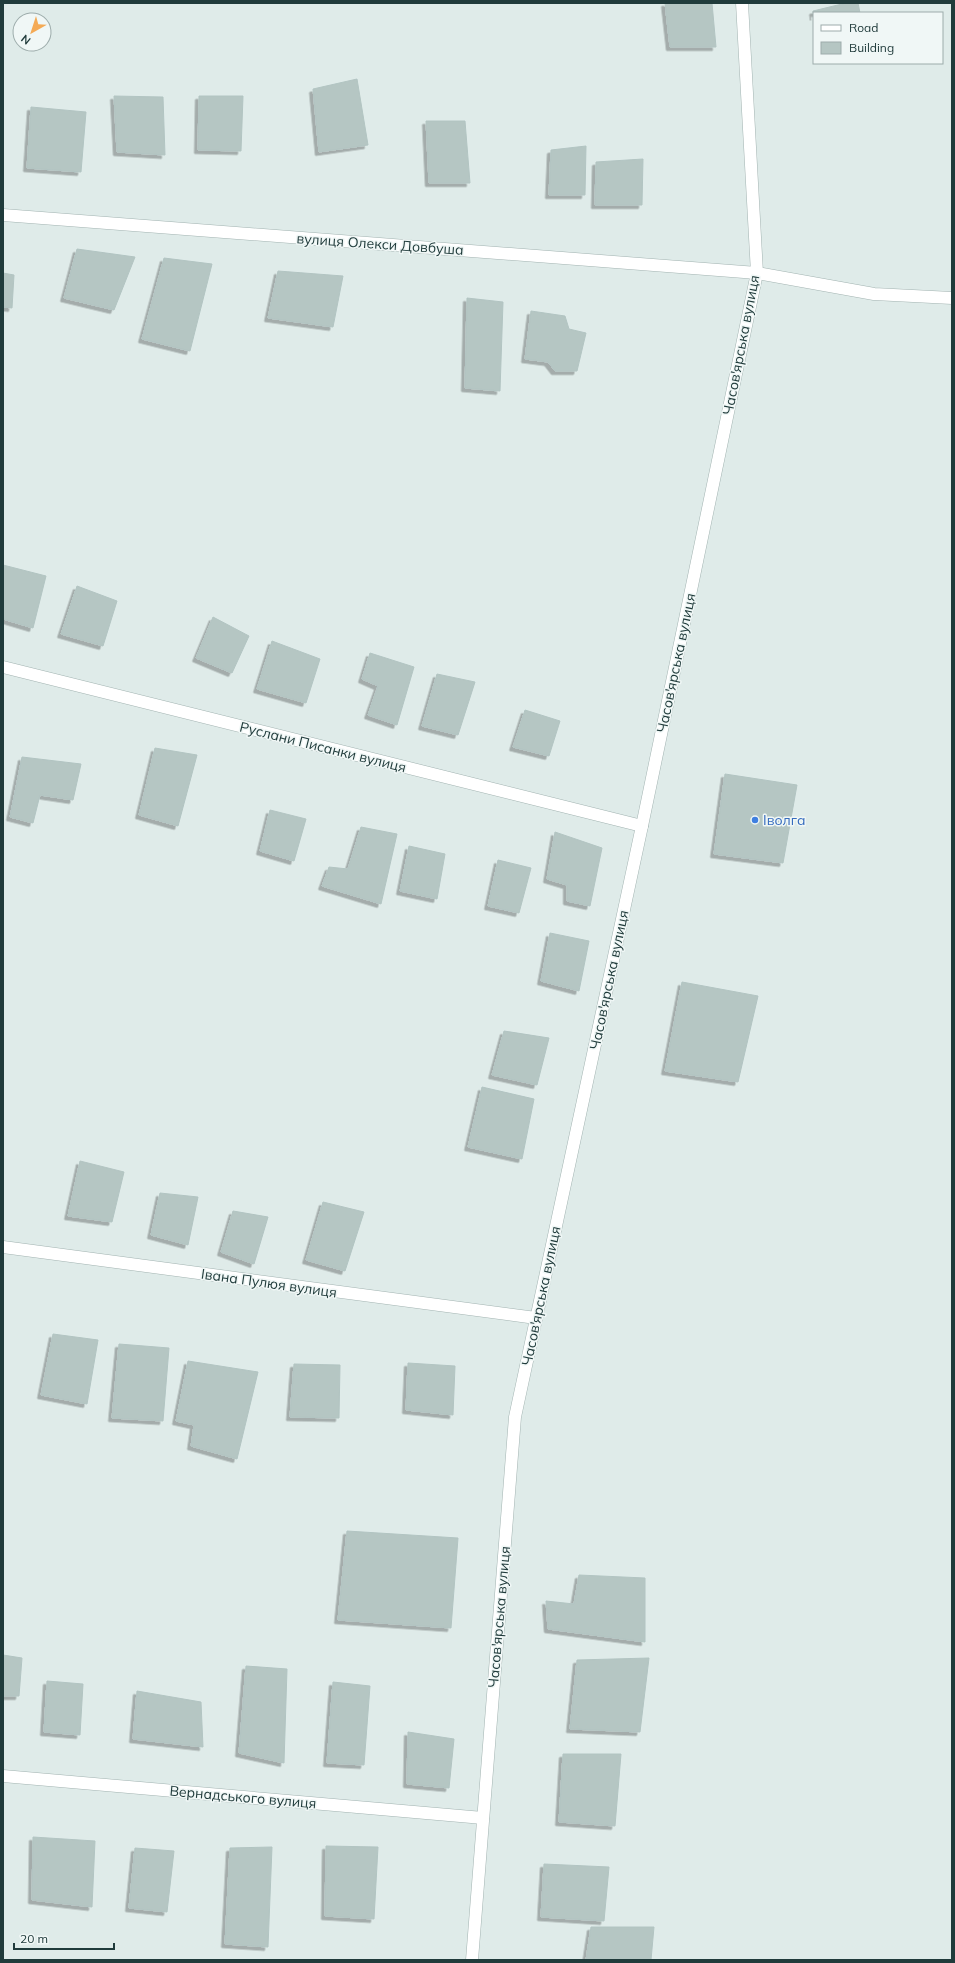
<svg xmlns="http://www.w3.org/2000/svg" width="955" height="1963" viewBox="0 0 955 1963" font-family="Mulish,sans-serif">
	<defs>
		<filter id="shadow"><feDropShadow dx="-3.5" dy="3.5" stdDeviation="0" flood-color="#0004"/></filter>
	</defs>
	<rect width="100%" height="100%" fill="#dfebe9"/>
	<g fill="#b5c6c3" stroke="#b2c4c2" filter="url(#shadow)">
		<polygon points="665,3 712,3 716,47 670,47"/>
		<polygon points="846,3 858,3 860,13 814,13 814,17 813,11"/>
		<polygon points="357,79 368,145 319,152 313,89"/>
		<polygon points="114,96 163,97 165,155 117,152"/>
		<polygon points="199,96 243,96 241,151 198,150"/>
		<polygon points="31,107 86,112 81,172 27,168"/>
		<polygon points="426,121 465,121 470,183 429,183"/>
		<polygon points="586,146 585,195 549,195 551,150"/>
		<polygon points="643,159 642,205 595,205 596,162"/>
		<polygon points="77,249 135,257 114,310 64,298"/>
		<polygon points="164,258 212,264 190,351 142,339"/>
		<polygon points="278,271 343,276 333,327 268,318"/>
		<polygon points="3,273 14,275 12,308 3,307"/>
		<polygon points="467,298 503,302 500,391 465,388"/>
		<polygon points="531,311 565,316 569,329 586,333 577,371 555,371 548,362 525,359"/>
		<polygon points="3,565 46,576 33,628 3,619"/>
		<polygon points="77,586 117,601 103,646 61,634"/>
		<polygon points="213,617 249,636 232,673 196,658"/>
		<polygon points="272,641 320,659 306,703 257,689"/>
		<polygon points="370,653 414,667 397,725 368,715 378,686 362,679"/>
		<polygon points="437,674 475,682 458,735 422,726"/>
		<polygon points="525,710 560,721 549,756 513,747"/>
		<polygon points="155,748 197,755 178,826 139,815"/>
		<polygon points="22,757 81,764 73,800 40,795 33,823 10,817"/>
		<polygon points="725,774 797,785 783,863 714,854"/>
		<polygon points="270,810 306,819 294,861 260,851"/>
		<polygon points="361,827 397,834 381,904 322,886 329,867 348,869"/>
		<polygon points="555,832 602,848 590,906 567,901 567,885 547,879"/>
		<polygon points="409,846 445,854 437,899 400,891"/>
		<polygon points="498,860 531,868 519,913 488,906"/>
		<polygon points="550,933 589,941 579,991 541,981"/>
		<polygon points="682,982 758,996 738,1082 665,1071"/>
		<polygon points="504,1031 549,1038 537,1085 492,1075"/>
		<polygon points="482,1087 534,1099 522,1159 468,1147"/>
		<polygon points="80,1161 124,1172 112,1222 68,1216"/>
		<polygon points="160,1193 198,1197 188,1245 151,1235"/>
		<polygon points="323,1202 364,1212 345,1271 306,1260"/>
		<polygon points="233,1211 268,1217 254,1264 221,1252"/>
		<polygon points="53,1334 98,1340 87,1404 41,1395"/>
		<polygon points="119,1344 169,1348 163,1421 112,1418"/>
		<polygon points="188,1361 258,1372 237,1459 191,1446 194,1425 176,1421"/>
		<polygon points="408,1363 455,1366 453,1415 406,1410"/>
		<polygon points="294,1364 340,1365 339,1418 290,1417"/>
		<polygon points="347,1531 458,1538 451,1628 338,1620"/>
		<polygon points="579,1575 645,1578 645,1642 548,1629 546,1601 574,1604"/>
		<polygon points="3,1655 22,1658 19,1696 3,1696"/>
		<polygon points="649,1658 640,1732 570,1729 577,1660"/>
		<polygon points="246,1666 287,1669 284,1763 239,1753"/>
		<polygon points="47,1681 83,1684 80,1735 44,1732"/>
		<polygon points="333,1682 370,1686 364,1765 327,1763"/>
		<polygon points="137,1691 201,1702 203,1747 133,1739"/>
		<polygon points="408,1732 454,1739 449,1788 407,1784"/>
		<polygon points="563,1754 621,1754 615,1826 559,1822"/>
		<polygon points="33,1837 95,1841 92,1907 32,1900"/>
		<polygon points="326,1846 378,1847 374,1919 325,1916"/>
		<polygon points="272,1847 268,1947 225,1944 230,1848"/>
		<polygon points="135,1848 174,1851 167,1912 129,1908"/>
		<polygon points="544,1864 609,1867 604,1921 541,1917"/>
		<polygon points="591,1927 654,1927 651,1960 586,1960"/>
	</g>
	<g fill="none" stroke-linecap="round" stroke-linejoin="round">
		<g stroke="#a2b3b1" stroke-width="13">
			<polyline id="lane" points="757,273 874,294 952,298"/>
		</g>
		<g stroke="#a2b3b1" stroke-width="13">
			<g id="street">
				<polyline points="3,215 757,273"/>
				<polyline points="3,667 642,826"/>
				<polyline points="3,1247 536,1318"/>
				<polyline points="3,1776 483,1818"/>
				<polyline points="472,1960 515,1417 642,826 757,273 742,3"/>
			</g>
		</g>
		<use href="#lane" stroke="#fff" stroke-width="12"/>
		<use href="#street" stroke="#fff" stroke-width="12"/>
	</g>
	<circle fill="#3f7fe0" stroke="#f0f7f6" stroke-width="1.5" cx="755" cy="820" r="4"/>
	<g text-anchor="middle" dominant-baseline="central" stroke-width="3" stroke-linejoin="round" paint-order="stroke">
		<g font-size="14" fill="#203b3b" stroke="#f0f7f6">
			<text transform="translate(380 244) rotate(4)">вулиця Олекси Довбуша</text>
			<text transform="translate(741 345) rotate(-79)">Часов'ярська вулиця</text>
			<text transform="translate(676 663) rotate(-78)">Часов'ярська вулиця</text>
			<text transform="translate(323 747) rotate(14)">Руслани Писанки вулиця</text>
			<text transform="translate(609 980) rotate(-78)">Часов'ярська вулиця</text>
			<text transform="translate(269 1283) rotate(8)">Івана Пулюя вулиця</text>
			<text transform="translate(541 1296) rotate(-78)">Часов'ярська вулиця</text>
			<text transform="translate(499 1617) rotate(-85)">Часов'ярська вулиця</text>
			<text transform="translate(243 1797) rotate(5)">Вернадського вулиця</text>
		</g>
		<g font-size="14" fill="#366cbe" stroke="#f0f7f6" text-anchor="start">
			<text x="763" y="820">Іволга</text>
		</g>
	</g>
	<rect width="955" height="1963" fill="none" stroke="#203b3b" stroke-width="8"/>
	<rect x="813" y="12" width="130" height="52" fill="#f0f7f6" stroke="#9dacab"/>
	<rect x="821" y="25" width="20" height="6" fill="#ffffff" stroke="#9dacab"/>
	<text x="849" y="32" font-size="12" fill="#203b3b">Road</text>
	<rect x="821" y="42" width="20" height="12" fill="#b5c6c3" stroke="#9dacab"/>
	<text x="849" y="52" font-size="12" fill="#203b3b">Building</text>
	<g transform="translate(32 32) rotate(219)"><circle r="19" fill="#f0f7f6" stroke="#9dacab"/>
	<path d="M0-3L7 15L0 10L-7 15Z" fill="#f4aa55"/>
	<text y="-6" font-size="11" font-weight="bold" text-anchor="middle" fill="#203b3b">N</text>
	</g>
	<path d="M14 1943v6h100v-6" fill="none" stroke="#203b3b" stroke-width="2"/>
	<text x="20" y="1943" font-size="12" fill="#203b3b" stroke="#f0f7f6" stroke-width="3" paint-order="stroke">20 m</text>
</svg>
